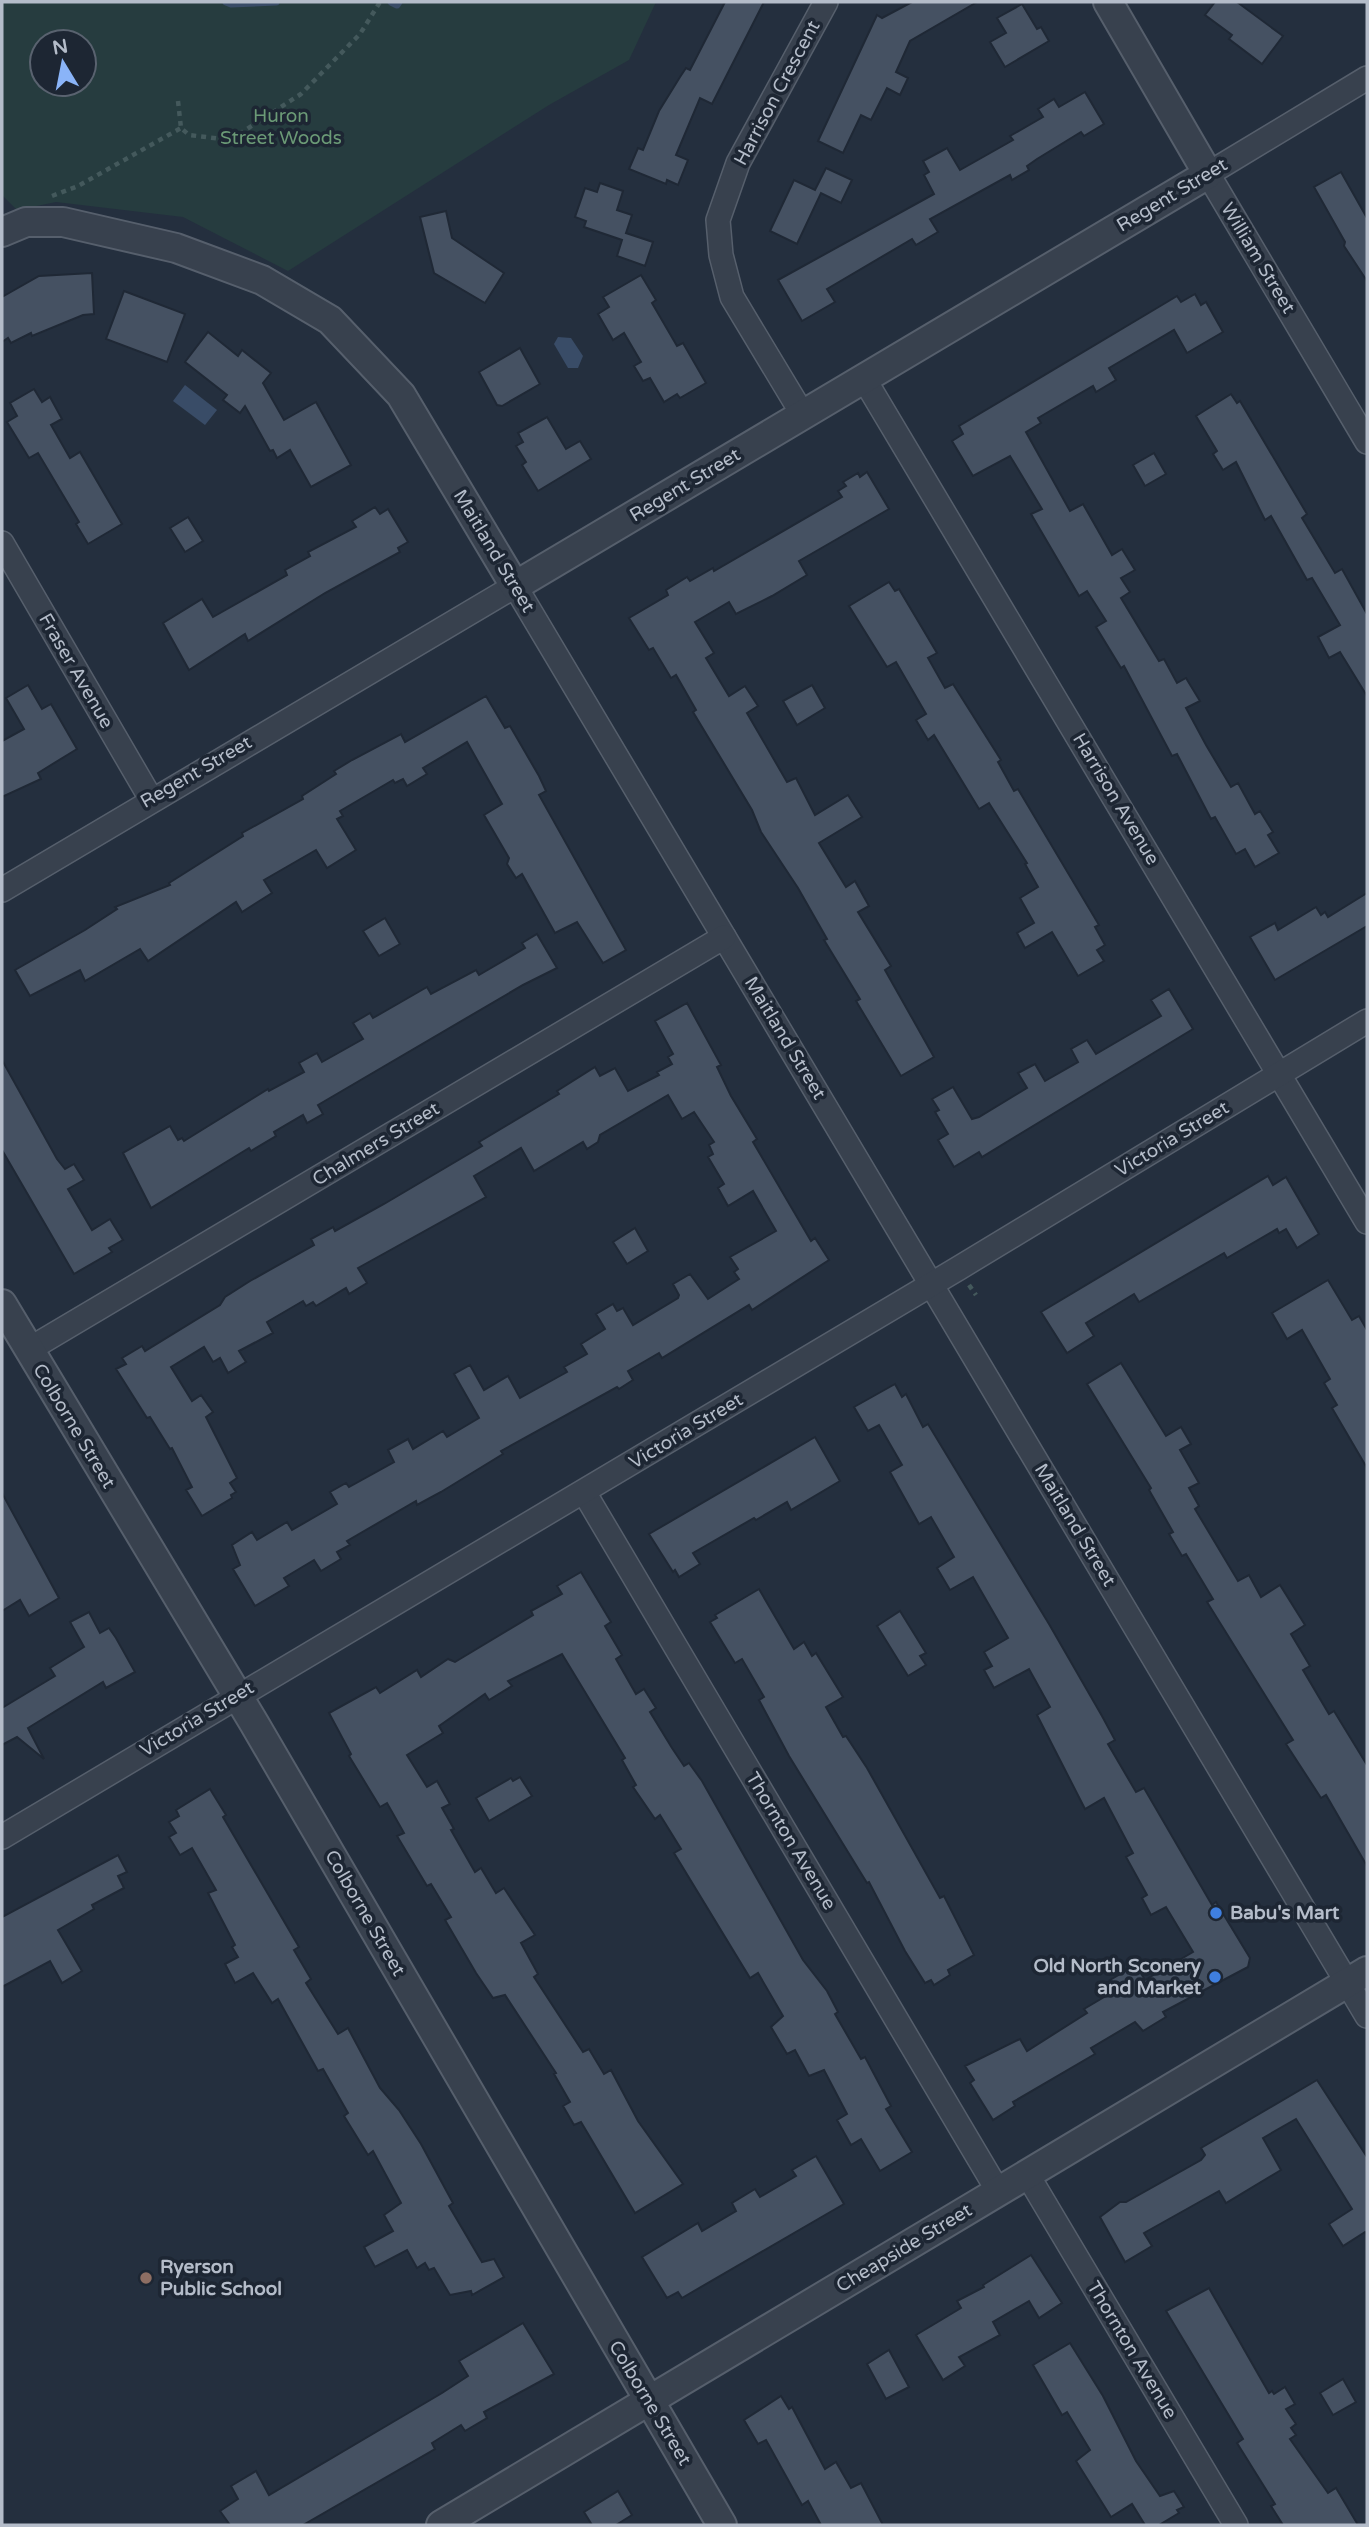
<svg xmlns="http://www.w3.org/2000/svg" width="1369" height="2527" viewBox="0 0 1369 2527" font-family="'Varela Round',sans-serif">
	<rect width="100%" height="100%" fill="#242f3e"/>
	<path fill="#263c3f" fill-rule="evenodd" d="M2 2H656L629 60 549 105 288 271 183 217 56 202 17 210 2 195ZM42 42H84V84H42Z"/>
	<g fill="#394c67">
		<polygon points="558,337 571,338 583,356 578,368 568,368 554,344"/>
		<polygon points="185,385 217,410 205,425 173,401"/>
	</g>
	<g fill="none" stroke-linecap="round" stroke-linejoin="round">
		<g stroke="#394c67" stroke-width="7">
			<polyline points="226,2 231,4 276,2"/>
			<polyline points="391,2 397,5 399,2"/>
		</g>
	</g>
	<g fill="#455162" stroke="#1f2835" stroke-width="2">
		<polygon points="725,2 764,2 712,104 700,98 676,155 688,160 678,185 667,180 666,184 629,169 638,148 643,150 659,111 680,77 686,68 690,70"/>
		<polygon points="912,2 977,2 910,41 896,72 908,78 900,95 887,88 871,120 861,115 843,153 818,141 877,15 882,18"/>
		<polygon points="1215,2 1237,2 1283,36 1262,64 1229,39 1232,35 1205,15"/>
		<polygon points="1022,4 1037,29 1041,27 1049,41 1005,67 990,42 1006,33 997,18"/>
		<polygon points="1085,92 1104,124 1084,136 1081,132 1037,159 1027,166 1029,170 1012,180 1010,175 930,219 938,232 916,245 912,239 827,289 835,302 802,321 778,280 934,194 924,175 929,172 923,161 947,148 960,170 1013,140 1010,136 1043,117 1038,109 1054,99 1059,107"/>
		<polygon points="826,168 852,180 841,203 821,193 797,244 770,231 794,180 815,190"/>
		<polygon points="1341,172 1367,218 1367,281 1344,246 1345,242 1314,187"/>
		<polygon points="600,183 623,191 617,210 632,215 626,233 653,242 645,266 617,256 622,240 584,227 586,221 575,217 585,188 597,192"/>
		<polygon points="446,211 452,238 504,273 485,303 434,273 420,217"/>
		<polygon points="92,273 94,314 83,315 32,336 31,333 11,343 8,338 2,342 2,297 39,276"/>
		<polygon points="641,275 656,300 652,303 677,346 683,343 706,383 680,398 677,394 664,402 650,378 643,381 634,366 641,362 624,333 613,340 598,314 609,307 603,297"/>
		<polygon points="124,291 185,314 167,362 106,339"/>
		<polygon points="1195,294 1201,305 1206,302 1223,332 1187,353 1174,330 1109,368 1116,380 1096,392 1093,386 1038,418 1041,423 1026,432 1070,511 1083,504 1112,555 1122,549 1135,570 1121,578 1130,592 1121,598 1159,661 1164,659 1177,683 1186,678 1200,701 1186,708 1206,745 1231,787 1238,783 1255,814 1260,811 1273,832 1268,835 1279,853 1255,867 1245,849 1236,854 1215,817 1211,819 1177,754 1172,756 1124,666 1121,668 1096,627 1106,621 1087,591 1079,596 1031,514 1042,509 1010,456 973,476 952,441 963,434 959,426 1167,302 1177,296 1181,302"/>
		<polygon points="208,332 238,356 242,350 271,373 263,383 284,420 316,402 351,465 311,487 290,450 277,458 273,450 270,451 245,406 240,413 223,400 227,395 185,362"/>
		<polygon points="520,348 540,384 502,406 497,405 479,372"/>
		<polygon points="34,389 42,402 50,397 62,419 51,425 70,458 80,452 122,524 88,544 76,524 79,522 38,453 29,458 7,422 17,416 10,403"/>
		<polygon points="1231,394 1237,403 1240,401 1307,514 1302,518 1335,573 1342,569 1367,614 1367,696 1340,652 1329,658 1318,637 1340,625 1312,578 1307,580 1271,516 1265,520 1236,462 1223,470 1213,454 1217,451 1196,416"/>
		<polygon points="547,417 566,449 580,441 591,459 538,491 522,465 526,462 516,446 523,442 518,433"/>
		<polygon points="1154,453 1166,474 1145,486 1133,465"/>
		<polygon points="867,472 889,509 799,561 807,575 772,596 736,614 729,602 695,622 714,653 706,658 729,696 745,686 758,706 747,713 787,782 796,778 815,815 848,795 862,817 819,843 846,887 855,881 869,906 858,912 891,966 885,970 934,1057 901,1076 856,1001 860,999 824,940 827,939 798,888 761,832 752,810 693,712 696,710 676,675 671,678 653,648 649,650 629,618 668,595 666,590 687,577 690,581 713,568 714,571 842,497 838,491 846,486 843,482 858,473 860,477"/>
		<polygon points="375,507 380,514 388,509 408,542 398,548 400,552 325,593 248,641 245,634 189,670 163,623 202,599 213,617 287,575 285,570 310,556 308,552 356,527 352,521"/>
		<polygon points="188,517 203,541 185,552 170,528"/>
		<polygon points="889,582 895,591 899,589 937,653 928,658 945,688 953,684 1001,760 998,762 1014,791 1018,789 1099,925 1095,927 1105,945 1097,950 1104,961 1078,976 1052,932 1025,948 1017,933 1034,923 1020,898 1038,887 1025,864 1027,863 989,803 979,809 934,735 928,740 916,720 926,714 896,662 887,667 849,606"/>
		<polygon points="28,685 42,709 51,704 77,749 38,773 41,779 2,797 2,741 24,729 6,698"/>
		<polygon points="812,685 825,708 797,725 783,701"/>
		<polygon points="486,696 505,728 510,726 539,776 546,791 539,795 626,950 603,963 577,922 555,933 522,874 516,878 507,864 509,858 484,815 502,804 467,742 423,768 427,774 407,786 403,779 395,783 393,780 340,811 343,816 337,819 356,850 327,868 316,850 264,880 272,893 242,912 236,902 148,961 140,949 85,981 80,970 30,996 15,970 85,930 117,909 115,907 170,885 169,883 243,836 242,833 303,799 302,796 336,774 334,771 352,760 401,734 405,742"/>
		<polygon points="1367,893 1367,926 1275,980 1250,937 1275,923 1278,930 1316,907 1321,915 1325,912 1328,917"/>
		<polygon points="385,918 400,944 379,956 363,931"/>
		<polygon points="537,934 557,968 523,985 318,1105 323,1114 307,1123 303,1115 274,1132 276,1136 251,1151 249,1148 151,1208 123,1153 170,1126 178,1140 182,1138 184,1141 268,1089 269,1091 304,1072 299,1063 317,1053 322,1062 363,1039 353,1023 370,1013 373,1018 427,987 431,994 476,970 479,975 525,948 522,943"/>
		<polygon points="1169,989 1193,1029 982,1157 979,1152 954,1167 938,1140 948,1134 935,1112 939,1110 932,1099 953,1087 972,1119 979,1117 1027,1088 1018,1073 1035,1064 1045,1081 1078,1062 1071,1049 1087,1040 1096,1054 1161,1016 1151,1000"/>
		<polygon points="687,1003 721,1065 717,1067 731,1096 757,1139 753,1142 811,1241 815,1238 829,1260 752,1310 749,1305 662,1358 659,1353 628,1371 633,1380 619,1389 617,1387 501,1451 503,1454 441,1492 417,1505 416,1501 347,1541 350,1545 337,1552 341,1559 321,1571 314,1560 284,1578 289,1586 255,1606 233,1569 240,1565 232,1545 252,1532 257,1540 287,1522 292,1530 337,1504 330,1492 346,1483 349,1487 394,1462 388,1450 408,1439 413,1449 443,1431 447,1437 479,1418 454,1374 470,1365 484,1390 508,1376 520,1398 567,1372 564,1367 587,1354 581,1344 605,1329 596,1314 613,1304 617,1311 623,1308 633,1325 678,1298 679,1295 673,1284 690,1274 708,1299 739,1279 734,1272 738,1269 730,1257 776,1231 753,1191 728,1206 718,1188 724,1184 708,1157 713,1154 709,1145 714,1142 694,1112 682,1119 668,1095 600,1135 598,1142 587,1149 583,1142 534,1171 521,1148 474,1176 486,1197 358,1268 367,1283 349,1294 346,1288 316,1306 313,1302 306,1306 303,1301 267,1322 273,1333 239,1351 246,1362 228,1373 220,1358 213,1362 204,1347 171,1367 192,1401 201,1395 213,1412 206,1417 237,1478 230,1483 236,1492 231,1495 232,1498 202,1516 186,1490 192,1487 172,1448 170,1449 150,1417 147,1418 116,1369 126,1364 122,1358 142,1346 145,1351 220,1305 225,1297 250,1281 314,1245 311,1239 333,1227 335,1231 384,1204 482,1146 479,1142 559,1094 557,1091 595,1067 600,1076 615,1068 628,1091 659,1075 657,1072 672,1064 668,1057 673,1054 655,1021"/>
		<polygon points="2,1060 57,1159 65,1169 74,1164 84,1180 68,1189 92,1230 110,1219 123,1240 109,1248 112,1252 74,1274 2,1150"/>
		<polygon points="1268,1176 1273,1185 1286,1177 1319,1234 1297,1248 1286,1229 1279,1233 1277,1229 1227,1258 1224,1253 1139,1302 1134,1294 1086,1323 1094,1336 1067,1353 1041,1312"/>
		<polygon points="635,1228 648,1251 627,1264 613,1242"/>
		<polygon points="1328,1280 1352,1320 1359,1316 1367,1330 1367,1468 1332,1408 1337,1405 1324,1383 1330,1379 1302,1330 1287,1339 1272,1313"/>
		<polygon points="1121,1363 1166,1436 1181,1427 1191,1444 1180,1450 1199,1483 1189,1488 1199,1506 1195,1509 1238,1581 1249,1575 1261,1597 1280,1585 1305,1625 1291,1634 1310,1666 1303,1670 1329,1714 1334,1711 1367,1765 1367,1866 1326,1795 1321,1798 1286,1744 1293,1740 1207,1602 1213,1599 1186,1554 1182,1556 1169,1534 1173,1532 1149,1490 1151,1488 1087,1384"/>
		<polygon points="895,1384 902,1397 906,1394 923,1427 928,1424 1049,1624 1102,1716 1115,1740 1108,1744 1136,1792 1144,1788 1212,1905 1216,1902 1250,1958 1248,1967 1163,2012 1166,2017 1143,2031 1135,2022 1091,2048 1095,2054 1013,2102 1015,2106 993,2120 970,2083 974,2080 965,2066 1020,2039 1027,2051 1087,2013 1084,2009 1116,1990 1110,1980 1136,1965 1145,1980 1193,1952 1166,1907 1151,1915 1142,1898 1147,1895 1126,1857 1133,1853 1104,1798 1085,1809 1037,1715 1050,1707 1029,1669 994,1688 984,1670 992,1666 984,1652 1008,1638 973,1577 950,1590 937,1568 954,1557 931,1517 919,1524 890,1472 902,1465 879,1425 868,1431 854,1407"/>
		<polygon points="815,1437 840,1481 791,1510 787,1502 756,1520 754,1518 693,1553 700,1564 679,1577 675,1570 673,1572 649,1534"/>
		<polygon points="2,1493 59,1598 29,1616 20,1600 2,1611"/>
		<polygon points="581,1572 611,1622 605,1626 622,1655 616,1659 636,1694 644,1689 656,1708 650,1712 672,1748 684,1766 689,1763 702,1781 803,1960 827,1991 838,2012 835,2014 861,2059 865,2057 891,2106 886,2109 912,2152 880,2171 861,2139 851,2145 837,2120 847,2114 824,2070 809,2076 795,2050 787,2054 771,2027 783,2016 758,1973 750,1978 674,1853 681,1849 660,1815 655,1819 633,1787 636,1785 622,1760 625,1758 562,1654 508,1681 512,1686 489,1700 485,1694 439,1726 443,1733 407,1755 427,1787 437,1781 450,1804 442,1808 454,1829 451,1830 475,1872 481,1868 496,1893 504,1888 535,1935 521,1943 538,1974 534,1977 583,2052 589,2049 604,2074 611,2070 638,2121 683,2184 635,2213 581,2122 574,2125 563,2106 570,2102 554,2074 556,2073 505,1995 493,1998 476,1973 445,1920 451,1917 431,1884 427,1886 397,1836 404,1833 387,1803 380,1807 349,1756 351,1754 329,1713 376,1687 380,1693 417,1670 421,1677 448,1659 455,1662 533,1615 531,1611 562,1594 557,1586"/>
		<polygon points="759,1589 794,1649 804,1642 812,1656 816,1653 843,1697 826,1707 843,1737 846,1736 867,1768 940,1898 944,1896 974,1955 948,1970 950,1975 934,1985 931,1980 925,1983 905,1951 869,1882 867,1883 789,1756 759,1700 764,1697 742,1659 735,1663 710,1622 717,1618 715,1615"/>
		<polygon points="900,1611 926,1653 920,1656 926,1665 908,1676 877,1626"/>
		<polygon points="89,1612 100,1633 109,1628 116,1638 135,1672 106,1688 103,1682 28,1728 44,1759 17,1737 2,1745 2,1708 55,1676 50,1668 84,1647 70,1622"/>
		<polygon points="520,1777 532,1796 489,1821 476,1798 511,1778 513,1781"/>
		<polygon points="210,1789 226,1815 223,1817 299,1947 294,1950 311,1979 306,1983 338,2034 348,2028 380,2088 399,2110 421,2144 453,2203 449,2206 482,2262 494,2259 504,2277 472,2295 471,2291 450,2295 434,2268 429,2270 425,2263 417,2268 407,2250 375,2267 364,2247 393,2231 384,2215 401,2203 373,2151 368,2155 344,2116 348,2113 323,2069 318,2071 278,1999 272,2003 253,1973 235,1983 225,1964 238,1957 232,1947 235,1945 208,1893 216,1890 192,1848 180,1855 169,1837 176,1833 169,1822 179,1816 176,1810"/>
		<polygon points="118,1855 127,1872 118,1876 124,1888 92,1905 94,1909 58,1930 82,1971 62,1983 50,1961 2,1987 2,1917"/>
		<polygon points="1317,2080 1367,2157 1367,2235 1365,2232 1343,2246 1329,2224 1352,2209 1296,2119 1263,2138 1281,2170 1226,2203 1219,2191 1144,2233 1152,2246 1125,2262 1100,2217 1120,2202 1126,2202 1201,2160 1205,2155 1201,2148"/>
		<polygon points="816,2156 844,2204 682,2298 678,2292 667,2298 642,2257 698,2223 702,2231 736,2211 732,2203 755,2189 760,2197 796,2176 792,2170"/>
		<polygon points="1031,2255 1062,2303 1039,2318 1029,2301 993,2322 1000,2335 959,2357 965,2366 943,2380 916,2335 961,2308 957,2301 984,2287 983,2285"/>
		<polygon points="1209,2288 1269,2393 1272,2391 1274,2394 1285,2387 1295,2404 1286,2409 1296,2424 1291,2428 1296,2435 1290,2439 1328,2493 1336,2488 1358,2525 1283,2525 1271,2506 1275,2504 1237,2443 1243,2439 1166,2311"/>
		<polygon points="523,2323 554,2374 484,2412 487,2418 465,2431 461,2425 432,2443 435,2449 303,2525 230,2525 220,2511 238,2499 231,2486 256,2471 269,2495 442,2393 468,2376 459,2361"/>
		<polygon points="1070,2343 1103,2396 1136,2461 1160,2496 1174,2491 1184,2507 1177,2510 1179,2513 1159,2525 1145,2525 1132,2504 1111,2517 1076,2461 1090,2450 1067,2412 1062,2415 1033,2365"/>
		<polygon points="889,2350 909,2387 886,2399 867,2364"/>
		<polygon points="1343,2379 1356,2402 1333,2415 1320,2393"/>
		<polygon points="781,2396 789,2409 792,2407 825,2469 836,2462 851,2488 861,2483 883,2525 821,2525 808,2501 802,2505 766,2440 758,2444 744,2420"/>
		<polygon points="618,2491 632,2515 616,2525 592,2525 584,2512"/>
	</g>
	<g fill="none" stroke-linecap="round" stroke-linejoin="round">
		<g stroke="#565f6c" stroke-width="26">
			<g id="minor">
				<polyline points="1367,78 1208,174 1367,442"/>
				<polyline points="863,377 1367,1222"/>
				<polyline points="803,415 732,297 721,255 718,220 738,163 826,2"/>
				<polyline points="2,543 151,799"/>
				<polyline points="2,890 515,586 1367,2016"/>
				<polyline points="28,1350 724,937"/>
				<polyline points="584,1492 998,2191"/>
				<polyline points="2,1837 959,1268 1367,1021"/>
				<polyline points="1027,2174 1236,2525"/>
			</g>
		</g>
		<g stroke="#565f6c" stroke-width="32">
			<g id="tertiary">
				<polyline points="2,232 26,222 63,222 176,248 262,280 330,320 401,395 515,586 1208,174 1108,2"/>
				<polyline points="2,1304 254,1723 722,2525"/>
				<polyline points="441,2525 1367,1971"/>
			</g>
		</g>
		<g stroke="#44595c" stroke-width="4.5" stroke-dasharray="5 5" stroke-linecap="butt">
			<polyline points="178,101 181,128 189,135 230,140 301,94 360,34 380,2"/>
			<polyline points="52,196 78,186 181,128"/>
			<polyline points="969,1285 976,1295"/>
		</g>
		<use href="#minor" stroke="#38414e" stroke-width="23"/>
		<use href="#tertiary" stroke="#38414e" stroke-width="28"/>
	</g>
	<g fill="#3f7fe0" stroke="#1d2633" stroke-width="2.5">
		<circle cx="1216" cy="1913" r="7"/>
		<circle cx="1215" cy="1977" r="7"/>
	</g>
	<circle fill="#8d6e63" stroke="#1d2633" stroke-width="2.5" cx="146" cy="2278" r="7"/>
	<g text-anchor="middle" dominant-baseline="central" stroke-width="7" stroke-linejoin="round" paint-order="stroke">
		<g font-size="19" fill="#b4bcc9" stroke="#1d2633">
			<text transform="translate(777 93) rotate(-62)">Harrison Crescent</text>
			<text transform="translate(1172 195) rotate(-31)">Regent Street</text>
			<text transform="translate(1258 258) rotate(59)">William Street</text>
			<text transform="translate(685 485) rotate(-31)">Regent Street</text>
			<text transform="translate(494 551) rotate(59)">Maitland Street</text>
			<text transform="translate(76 671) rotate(60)">Fraser Avenue</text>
			<text transform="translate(196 772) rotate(-30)">Regent Street</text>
			<text transform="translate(1116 799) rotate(59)">Harrison Avenue</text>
			<text transform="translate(785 1038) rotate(59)">Maitland Street</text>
			<text transform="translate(1172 1139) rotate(-31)">Victoria Street</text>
			<text transform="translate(376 1144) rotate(-31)">Chalmers Street</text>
			<text transform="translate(74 1426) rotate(59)">Colborne Street</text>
			<text transform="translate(686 1431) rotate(-31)">Victoria Street</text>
			<text transform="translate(1075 1525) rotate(59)">Maitland Street</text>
			<text transform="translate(197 1719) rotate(-31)">Victoria Street</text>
			<text transform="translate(791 1841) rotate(59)">Thornton Avenue</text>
			<text transform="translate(365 1913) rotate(60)">Colborne Street</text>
			<text transform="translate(904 2248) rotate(-31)">Cheapside Street</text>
			<text transform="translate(1132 2350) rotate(59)">Thornton Avenue</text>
			<text transform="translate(650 2403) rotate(59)">Colborne Street</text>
		</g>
		<g font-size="19" fill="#6b9a76" stroke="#1d2633">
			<text x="281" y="116">Huron<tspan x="281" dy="22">Street Woods</tspan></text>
		</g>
		<g font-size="19" font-weight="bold" fill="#b4bcc9" stroke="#1d2633" text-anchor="start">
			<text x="1230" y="1913">Babu's Mart</text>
			<text x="1201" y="1966" text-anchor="end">Old North Sconery<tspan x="1201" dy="22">and Market</tspan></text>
			<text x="160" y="2267">Ryerson<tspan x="160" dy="22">Public School</tspan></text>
		</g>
	</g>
	<rect width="1369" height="2527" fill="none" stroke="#b4bcc9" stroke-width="7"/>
	<g transform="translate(63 63) rotate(350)"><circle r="33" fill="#1d2633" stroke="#59626f" stroke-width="2"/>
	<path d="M0-5L12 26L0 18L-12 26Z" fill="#8ab4f8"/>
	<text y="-10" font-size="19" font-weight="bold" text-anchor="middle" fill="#b4bcc9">N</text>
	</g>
</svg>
